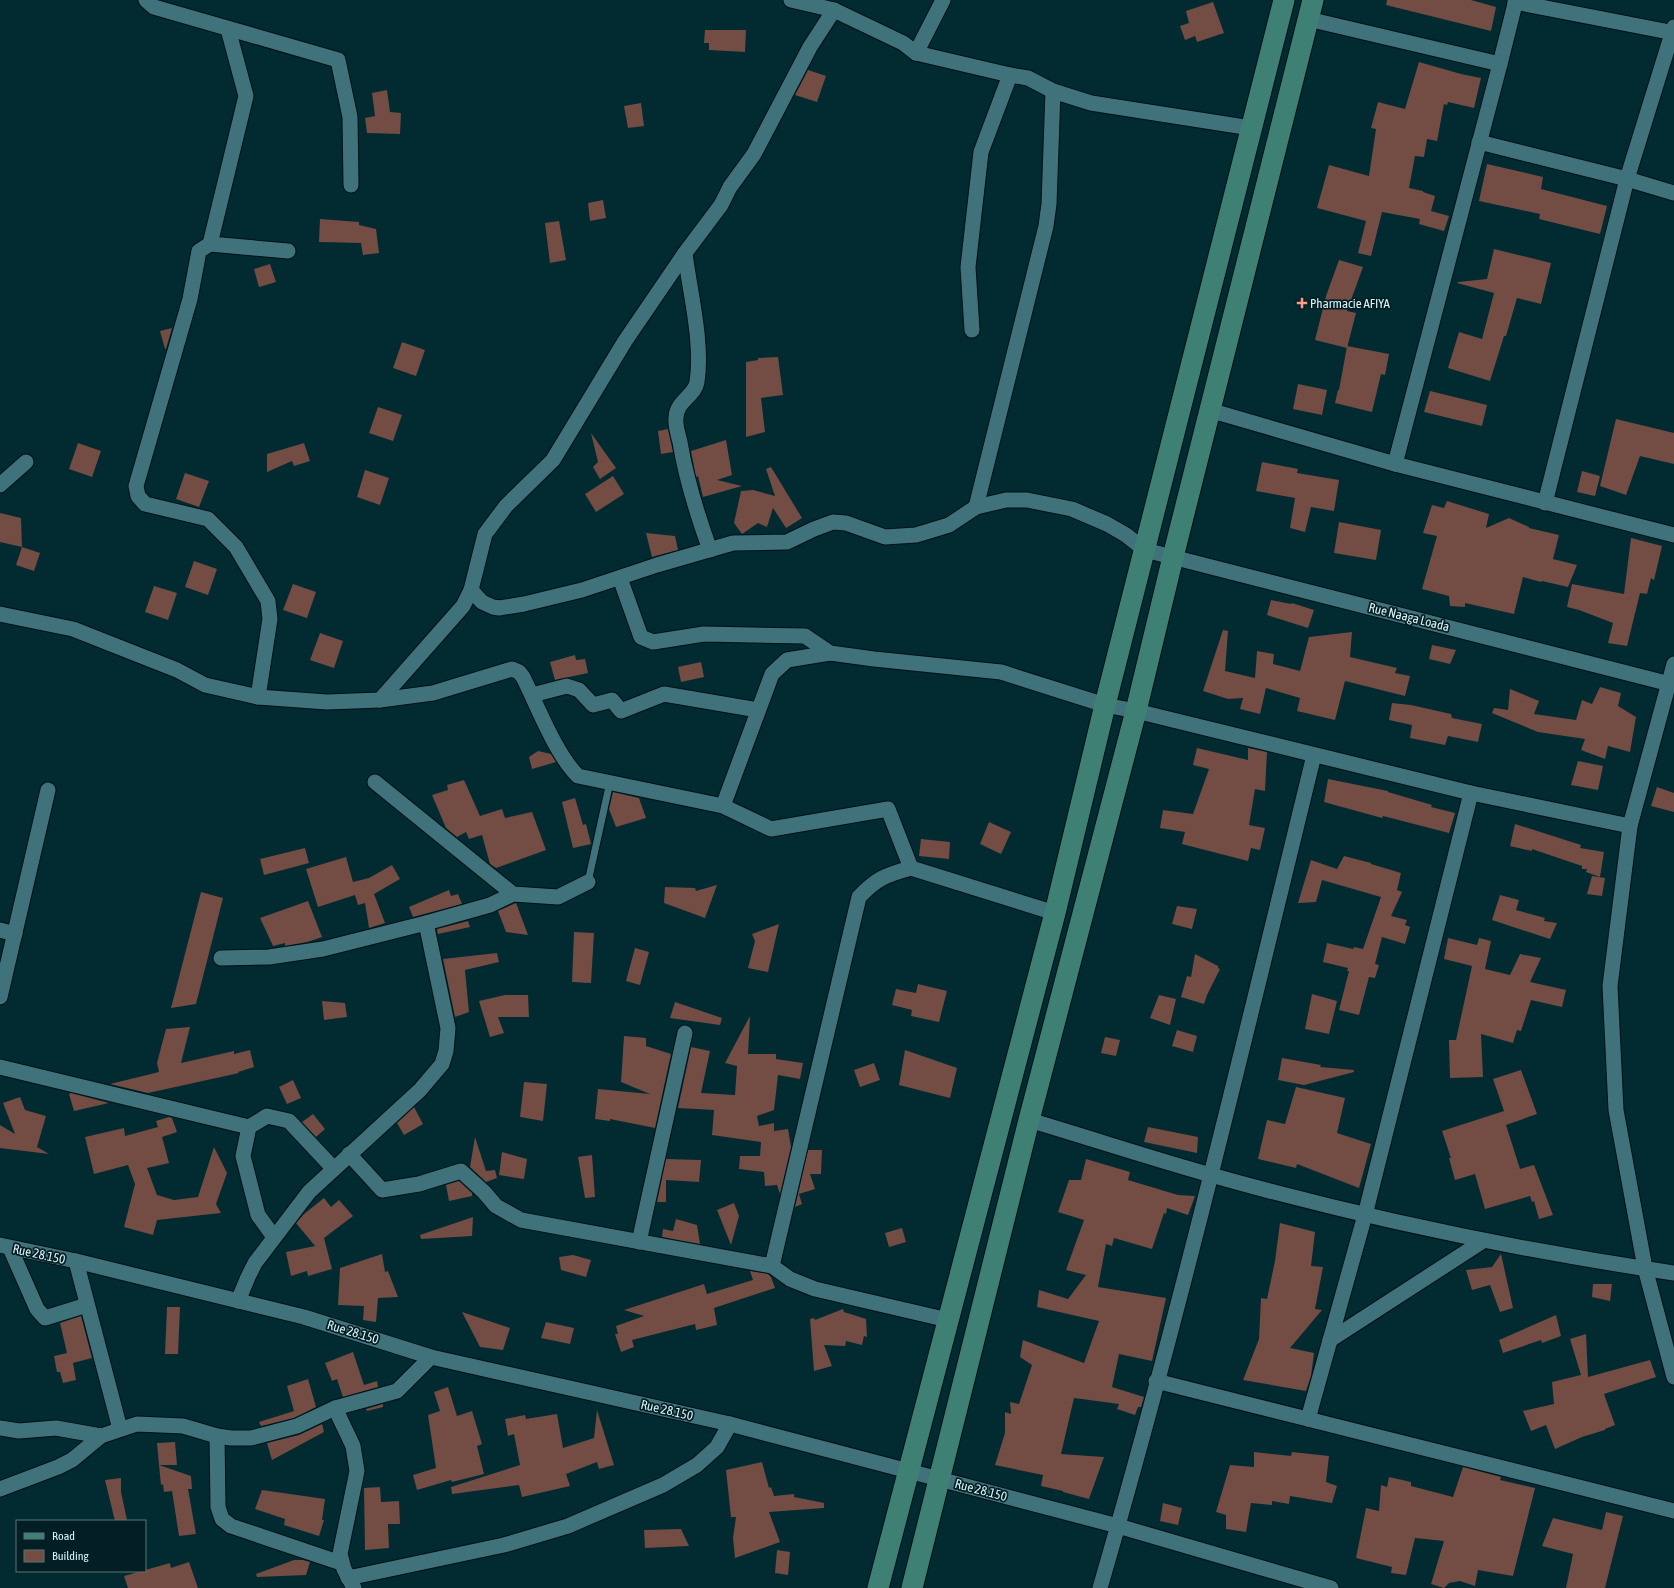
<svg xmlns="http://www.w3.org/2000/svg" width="1674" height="1588" viewBox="0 0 1674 1588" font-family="'Asap Condensed',sans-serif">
	<rect width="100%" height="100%" fill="#012a31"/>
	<g fill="#734c44">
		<polygon points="1387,0 1471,0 1496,7 1491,31 1386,5"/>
		<polygon points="1213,2 1224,33 1197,42 1195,36 1185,40 1180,26 1189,23 1186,11"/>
		<polygon points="705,30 746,30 745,52 709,50 709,43 704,43"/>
		<polygon points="1419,62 1461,74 1481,78 1474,108 1448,102 1447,105 1444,104 1437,141 1427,139 1424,157 1415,156 1409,188 1423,191 1423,192 1435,196 1431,211 1449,216 1444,231 1419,224 1420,219 1382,212 1371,256 1358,253 1366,221 1317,208 1329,165 1369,176 1376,129 1371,128 1378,102 1405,109"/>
		<polygon points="808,70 826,76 817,102 795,95"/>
		<polygon points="387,90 390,112 401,113 400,134 367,133 365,118 375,116 372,93"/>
		<polygon points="641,103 644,126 628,128 624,106"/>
		<polygon points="1487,164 1543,177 1541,189 1607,206 1600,234 1539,219 1540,214 1479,201"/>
		<polygon points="603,200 606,218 590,221 588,203"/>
		<polygon points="320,219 359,222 359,225 376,229 379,253 363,255 361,243 319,242"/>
		<polygon points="559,221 566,260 550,263 545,223"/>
		<polygon points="1494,249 1551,263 1541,304 1517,298 1506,336 1504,336 1490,381 1448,368 1459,332 1482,339 1494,293 1457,283 1458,282 1487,279"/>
		<polygon points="1339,260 1363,267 1347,311 1356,313 1347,348 1315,340 1326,296"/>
		<polygon points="270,264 276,282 259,287 254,269"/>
		<polygon points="172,328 166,349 165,349 160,331"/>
		<polygon points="402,342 425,350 416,376 393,368"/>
		<polygon points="1347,346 1389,354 1385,375 1381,374 1372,412 1335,403 1338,390 1339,390"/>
		<polygon points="778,357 783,395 761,398 765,432 746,437 746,362 758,360 758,358"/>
		<polygon points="1298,384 1327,390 1322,415 1293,409"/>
		<polygon points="1430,391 1487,405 1482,426 1424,412"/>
		<polygon points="378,407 402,415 393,441 369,433"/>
		<polygon points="1616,419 1674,433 1674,464 1640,456 1626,495 1600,486"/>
		<polygon points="668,429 673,452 661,454 658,431"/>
		<polygon points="591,433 616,468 600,479 593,467 598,462"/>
		<polygon points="726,440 732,475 717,480 742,486 703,497 698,476 696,477 691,451"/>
		<polygon points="78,443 101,451 92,477 69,469"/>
		<polygon points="304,443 310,461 294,466 292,461 267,472 267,454"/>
		<polygon points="1262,462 1298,469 1297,473 1339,480 1334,511 1311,507 1305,532 1290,528 1295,498 1256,491"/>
		<polygon points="771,467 802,518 786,528 773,508 767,527 758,523 742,534 734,523 741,491 753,490 775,496 766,469"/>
		<polygon points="365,470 389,478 380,505 357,497"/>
		<polygon points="1582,471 1600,476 1595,496 1577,492"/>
		<polygon points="185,473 209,481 199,507 176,499"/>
		<polygon points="613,476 624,494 596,512 585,494"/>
		<polygon points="1447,501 1489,514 1486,528 1509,518 1529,527 1529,528 1559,535 1553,559 1577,565 1568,587 1542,581 1541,582 1523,577 1514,614 1465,603 1465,607 1450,606 1449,596 1422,589 1437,536 1423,533 1432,505 1444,508"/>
		<polygon points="0,513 21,518 22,547 0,542"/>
		<polygon points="1339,522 1381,530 1376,560 1334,553"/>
		<polygon points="646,533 675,536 678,550 652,557"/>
		<polygon points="1631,538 1662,546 1654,580 1651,578 1647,594 1640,593 1627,646 1608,643 1613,623 1579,610 1567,607 1572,584 1624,594"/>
		<polygon points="22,547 40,553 34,571 16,565"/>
		<polygon points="194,561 217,569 208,595 185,587"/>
		<polygon points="293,584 316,592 307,618 283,610"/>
		<polygon points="154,586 177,593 168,620 145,612"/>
		<polygon points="1271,600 1291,604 1292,603 1314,610 1308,628 1267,615"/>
		<polygon points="1223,630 1228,631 1225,671 1255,678 1257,651 1274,654 1273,664 1300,671 1309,637 1352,632 1350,657 1397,668 1395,673 1410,676 1405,696 1345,681 1335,720 1297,711 1300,698 1266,688 1260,714 1240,709 1243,698 1228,699 1203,691"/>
		<polygon points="320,633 343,641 334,668 310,660"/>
		<polygon points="1432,645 1456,650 1450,664 1429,659"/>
		<polygon points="575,655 576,660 585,659 588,673 555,680 550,662"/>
		<polygon points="701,662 704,677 681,682 678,667"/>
		<polygon points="1600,687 1621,693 1618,706 1636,717 1630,752 1608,746 1605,759 1581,750 1585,739 1538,732 1492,713 1494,708 1508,710 1510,689 1539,701 1534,714 1576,720 1582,700 1592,704"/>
		<polygon points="1392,703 1411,705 1451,714 1452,718 1482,724 1478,742 1448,736 1445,745 1410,738 1412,725 1389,720"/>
		<polygon points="1197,748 1248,760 1248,748 1267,752 1265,791 1255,789 1249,825 1265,828 1260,850 1251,848 1248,861 1182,844 1185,832 1160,828 1163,810 1193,814 1209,769 1193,765"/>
		<polygon points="538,751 551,754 556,762 532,769 529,757"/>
		<polygon points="1578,761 1603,766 1598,790 1571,785"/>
		<polygon points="1328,779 1388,791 1388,792 1432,805 1431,807 1455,813 1449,833 1383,816 1382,818 1324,802"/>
		<polygon points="464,780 480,816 502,809 505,818 532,812 546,850 496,868 490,864 482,835 469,839 466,832 457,837 446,828 432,795 448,790 447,785"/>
		<polygon points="1657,787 1674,793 1674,812 1651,806"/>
		<polygon points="613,792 639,798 646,818 616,827 609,809"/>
		<polygon points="575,798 583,825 586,824 591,844 573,848 562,802"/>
		<polygon points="989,822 1011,832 1001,854 980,844"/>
		<polygon points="1515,824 1581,845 1580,848 1604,852 1600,877 1586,872 1587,869 1582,869 1582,866 1532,849 1532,851 1510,846"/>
		<polygon points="921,839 950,842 949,859 919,856"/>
		<polygon points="305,848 309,863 264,875 260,859"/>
		<polygon points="1344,856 1371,863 1371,864 1401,873 1397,890 1402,892 1391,916 1407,920 1405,925 1410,927 1405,944 1382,937 1375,964 1379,965 1375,978 1369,977 1359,1015 1339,1010 1349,971 1347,971 1348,968 1323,962 1327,943 1353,949 1354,947 1363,949 1381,897 1322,880 1316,902 1298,903 1311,860 1337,869"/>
		<polygon points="346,857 353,882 369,878 392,865 400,879 374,894 385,923 369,928 365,903 358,905 355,895 318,907 306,869"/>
		<polygon points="1592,876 1605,878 1602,896 1587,894"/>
		<polygon points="717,885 705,918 664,903 665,887 695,888 696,891"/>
		<polygon points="449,890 451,896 458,894 462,904 413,917 409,907"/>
		<polygon points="201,892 223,898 196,1004 171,1008"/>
		<polygon points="1500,895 1519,900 1516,910 1545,918 1544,921 1557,923 1550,939 1492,920"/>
		<polygon points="308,901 322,937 307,942 285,946 285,943 273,946 260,918"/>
		<polygon points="516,903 528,935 506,932 498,911"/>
		<polygon points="1177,906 1197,909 1192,929 1172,924"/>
		<polygon points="468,921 470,927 438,934 437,929"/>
		<polygon points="779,924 768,972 748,968 755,941 752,934"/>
		<polygon points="574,932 594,933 591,983 572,982"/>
		<polygon points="1448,938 1477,945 1479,938 1491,941 1485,969 1510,975 1520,954 1541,958 1530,982 1566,990 1562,1007 1531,1000 1521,1031 1517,1030 1513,1043 1481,1034 1483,1077 1450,1078 1449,1040 1456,1040 1472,966 1444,959"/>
		<polygon points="635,948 649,952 640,985 626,981"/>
		<polygon points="497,953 499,962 465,970 469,1012 455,1017 443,959"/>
		<polygon points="1195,954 1218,966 1218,968 1220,969 1207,995 1204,1004 1181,997 1187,976 1191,977"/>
		<polygon points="918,984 947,991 939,1022 911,1016 912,1010 892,1005 896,989 916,993"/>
		<polygon points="1312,994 1337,1001 1329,1034 1305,1029"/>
		<polygon points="505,995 528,995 529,1017 498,1017 504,1033 490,1037 479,1001"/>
		<polygon points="1159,995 1176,999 1170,1025 1150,1018"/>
		<polygon points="322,1001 345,1003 347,1017 324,1020"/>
		<polygon points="675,1002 722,1018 720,1025 670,1018"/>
		<polygon points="750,1016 748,1054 776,1054 776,1059 803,1063 800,1079 778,1075 774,1110 757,1116 759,1126 774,1123 774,1131 788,1129 791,1147 780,1194 777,1185 765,1186 764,1172 739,1169 740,1156 760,1156 761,1142 712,1135 714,1110 678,1108 691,1047 710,1051 701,1093 735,1095 737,1066 725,1063"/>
		<polygon points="190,1027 181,1063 234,1051 234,1054 250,1050 254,1067 238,1072 239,1073 148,1093 110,1084 159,1072 157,1063 166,1029"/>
		<polygon points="1177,1030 1197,1036 1193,1052 1172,1046"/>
		<polygon points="624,1036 646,1038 646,1046 671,1054 655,1128 610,1119 610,1121 595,1119 598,1089 650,1094 621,1082"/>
		<polygon points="1105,1037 1120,1040 1116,1056 1101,1053"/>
		<polygon points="905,1050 957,1068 950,1098 899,1085"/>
		<polygon points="1282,1058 1321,1065 1320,1067 1354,1070 1354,1072 1304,1085 1278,1080"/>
		<polygon points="874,1063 880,1080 860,1087 854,1070"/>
		<polygon points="1521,1070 1537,1114 1506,1125 1520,1169 1534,1165 1553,1215 1539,1219 1534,1201 1532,1202 1530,1196 1485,1209 1475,1174 1455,1180 1449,1158 1451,1158 1442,1131 1504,1111 1493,1079"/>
		<polygon points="293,1080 301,1098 287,1104 279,1087"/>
		<polygon points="524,1082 547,1084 543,1121 520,1117"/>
		<polygon points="1296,1087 1345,1098 1337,1133 1371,1144 1359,1188 1297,1164 1296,1168 1258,1159 1267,1120 1285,1124"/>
		<polygon points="71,1093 109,1103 74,1111 69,1094"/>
		<polygon points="20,1097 25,1110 46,1116 37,1147 49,1154 0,1148 0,1125 15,1134 3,1103"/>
		<polygon points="414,1107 423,1124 404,1135 397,1123"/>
		<polygon points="313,1114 325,1129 316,1137 302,1122"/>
		<polygon points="169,1117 172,1118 177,1132 162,1137 169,1163 147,1168 157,1195 174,1200 198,1197 214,1147 227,1173 216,1204 221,1213 157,1220 153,1235 124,1227 135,1184 128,1165 94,1174 85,1137 124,1128 125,1136 158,1127 156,1121"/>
		<polygon points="1148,1127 1198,1137 1197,1153 1144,1142"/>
		<polygon points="475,1137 486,1171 495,1170 497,1178 486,1182 470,1167"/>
		<polygon points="808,1150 822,1150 821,1174 810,1174 815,1189 799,1194 802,1204 795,1207"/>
		<polygon points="502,1152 527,1159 524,1179 499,1175"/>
		<polygon points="592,1155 595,1197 585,1198 578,1157"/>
		<polygon points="666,1159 701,1160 699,1182 666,1180 666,1202 657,1202"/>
		<polygon points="1086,1159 1130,1172 1128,1180 1178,1195 1195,1196 1188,1215 1167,1208 1166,1214 1164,1213 1152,1249 1114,1238 1112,1246 1106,1244 1098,1287 1166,1298 1152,1361 1119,1354 1112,1387 1144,1397 1141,1407 1138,1407 1135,1415 1117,1409 1119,1404 1074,1398 1061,1454 1104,1457 1089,1499 1063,1492 1063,1491 1041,1486 1043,1475 995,1465 1005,1433 1005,1412 1011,1414 1010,1402 1019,1404 1032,1365 1020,1357 1023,1340 1084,1363 1099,1321 1037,1307 1039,1290 1068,1299 1086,1275 1066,1270 1084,1220 1058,1212 1069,1180 1081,1180"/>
		<polygon points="459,1181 472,1193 472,1196 449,1201 446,1185"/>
		<polygon points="324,1198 331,1207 339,1200 353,1216 324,1238 332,1269 308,1276 307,1271 291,1276 286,1252 315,1246 296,1223 304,1214"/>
		<polygon points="734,1203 739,1216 731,1245 717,1210"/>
		<polygon points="473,1217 472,1236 421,1239 420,1235"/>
		<polygon points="676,1219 697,1225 700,1244 662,1237 663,1229 673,1231"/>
		<polygon points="1280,1223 1315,1232 1311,1266 1323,1267 1315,1309 1322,1310 1290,1348 1314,1353 1311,1376 1306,1391 1243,1380 1259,1339 1261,1298 1267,1299 1275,1261"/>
		<polygon points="902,1228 906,1242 889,1247 885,1233"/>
		<polygon points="382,1254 385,1272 388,1271 398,1297 378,1298 376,1322 363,1320 364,1306 338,1305 340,1268"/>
		<polygon points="1501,1254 1513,1308 1500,1312 1490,1285 1472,1290 1466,1270 1492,1267"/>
		<polygon points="573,1255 591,1260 586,1277 561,1270 559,1257"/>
		<polygon points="750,1271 768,1274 771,1277 775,1288 714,1308 717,1325 696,1330 695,1324 632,1340 634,1347 621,1352 615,1334 618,1334 616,1326 644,1316 624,1310 704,1284 707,1294 753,1280"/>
		<polygon points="1593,1284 1612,1284 1610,1301 1592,1297"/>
		<polygon points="167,1307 180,1307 178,1354 165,1354"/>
		<polygon points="843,1309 844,1312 866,1319 867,1337 864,1336 862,1345 846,1341 845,1346 824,1345 832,1366 814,1371 810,1319 814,1318 815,1320"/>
		<polygon points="462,1312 510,1328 503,1350 480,1347"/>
		<polygon points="1556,1315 1561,1336 1542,1343 1541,1340 1503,1353 1499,1340"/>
		<polygon points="81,1316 92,1358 73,1363 76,1380 63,1383 60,1372 57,1372 54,1356 67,1353 60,1323"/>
		<polygon points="546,1322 574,1328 570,1344 541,1338"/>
		<polygon points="1586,1334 1588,1377 1650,1360 1656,1377 1604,1394 1615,1425 1605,1429 1605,1430 1582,1437 1555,1449 1546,1425 1531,1431 1523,1411 1554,1404 1552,1382 1581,1375 1570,1339"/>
		<polygon points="353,1352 364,1385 377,1381 378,1387 343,1397 337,1379 332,1381 325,1363"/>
		<polygon points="308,1379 316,1407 294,1418 261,1426 259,1422 294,1411 287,1386"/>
		<polygon points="448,1387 457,1416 472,1411 482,1444 477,1446 484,1474 452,1482 451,1480 417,1490 413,1475 436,1468 428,1415 440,1411 434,1392"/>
		<polygon points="383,1404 383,1407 367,1411 366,1409"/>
		<polygon points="597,1410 614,1465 599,1469 597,1462 566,1474 570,1486 522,1497 519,1485 452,1494 451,1487 520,1465 514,1434 508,1436 505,1419 525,1415 526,1419 557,1414 563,1448 594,1438"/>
		<polygon points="322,1424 324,1432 272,1460 267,1443 299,1435"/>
		<polygon points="175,1442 177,1465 159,1465 157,1443"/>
		<polygon points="1254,1452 1291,1456 1292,1452 1329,1456 1326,1482 1337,1486 1332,1503 1290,1496 1289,1504 1272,1501 1272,1505 1251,1503 1246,1532 1226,1529 1226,1515 1216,1512 1230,1465 1254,1467"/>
		<polygon points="762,1462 769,1488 771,1487 774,1496 794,1494 794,1497 824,1503 824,1508 769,1512 780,1542 735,1558 733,1538 736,1517 731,1517 726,1470"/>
		<polygon points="159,1465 191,1476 192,1489 188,1489 196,1534 179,1536 172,1491 164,1492 163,1484 161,1485"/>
		<polygon points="1463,1467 1501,1477 1500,1480 1535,1488 1513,1576 1478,1570 1475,1586 1460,1581 1449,1583 1444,1588 1431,1584 1444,1541 1415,1538 1406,1575 1391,1573 1392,1567 1356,1558 1366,1508 1379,1511 1381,1485 1387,1487 1389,1477 1411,1482 1411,1486 1453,1497"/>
		<polygon points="121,1478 121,1492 127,1520 115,1521 105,1480"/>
		<polygon points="380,1487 381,1502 399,1501 400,1524 388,1524 389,1548 365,1550 364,1488"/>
		<polygon points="262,1490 325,1499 322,1520 324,1520 319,1536 284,1525 285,1519 255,1509"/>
		<polygon points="1163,1503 1182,1508 1178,1525 1160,1521"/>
		<polygon points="1606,1512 1623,1516 1605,1588 1566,1588 1573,1554 1542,1546 1553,1518 1602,1530"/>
		<polygon points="681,1529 689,1546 645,1548 644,1530"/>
		<polygon points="777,1550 790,1552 788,1575 775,1573"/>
		<polygon points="294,1560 303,1560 310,1562 306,1575 257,1577 256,1574"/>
		<polygon points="189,1562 198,1588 128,1588 124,1576 170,1563 171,1568"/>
	</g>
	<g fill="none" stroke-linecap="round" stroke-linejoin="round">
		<g stroke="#001116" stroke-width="9">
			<polyline id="service" points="588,882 610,782"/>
		</g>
		<g stroke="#001116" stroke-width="17">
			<g id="minor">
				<polyline points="146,0 154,7 338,60 350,117 351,185"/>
				<polyline points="791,0 834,10 903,43 916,53 1010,75 1028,78 1053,91 1091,103 1251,128"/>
				<polyline points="1515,2 1674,33"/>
				<polyline points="1308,19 1500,64"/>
				<polyline points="916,53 943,0"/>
				<polyline points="1479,142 1627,179 1674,193"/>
				<polyline points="210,244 246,96 228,29"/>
				<path d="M685 253C690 293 703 343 697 382 695 396 676 401 676 418 675 425 678 434 680 442 686 479 697 514 710 550"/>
				<polyline points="972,330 968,267 981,152 1010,75"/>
				<polyline points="1209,410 1395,464 1674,535"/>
				<polyline points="1395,464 1500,64 1516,0"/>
				<polyline points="0,485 26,462"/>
				<polyline points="1545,503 1627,179 1674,27"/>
				<polyline points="976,507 1046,226 1049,204 1053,91"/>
				<polyline points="620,578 641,637 653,642 704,634 805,636 830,653 874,659 1001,672 1105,705 1136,711 1471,793 1630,826"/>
				<polyline points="471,590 482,602 493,607 499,608 524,604 582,590 657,565 733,543 787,542 814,529 833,522 846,523 885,537 916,535 949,525 976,507 1006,500 1027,500 1072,509 1107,524 1126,535 1145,550 1674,685"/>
				<path d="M0 614 73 629 177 670 205 685 258 697 327 702 380 700 433 693 512 669 519 672 523 677C537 705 556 755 578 776L723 806 771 829 888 809 911 868 1055 913"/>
				<polyline points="1674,664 1630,826 1610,986 1616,1110 1645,1268 1674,1377"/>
				<polyline points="532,695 567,686 579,690 593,705 612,700 621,711 664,694 758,710"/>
				<polyline points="258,697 270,619 268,601 236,547 208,519 145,504 138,496 136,486 190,299 199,251 210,244 288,251"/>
				<polyline points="380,700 463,606 471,590 485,534 506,506 553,460 625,341 685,253 721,205 730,187 754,154 810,47 834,10"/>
				<polyline points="375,782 513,894 558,897 588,882"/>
				<polyline points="723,806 772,674 787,660 830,653"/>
				<polyline points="0,930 15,934"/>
				<polyline points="221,958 269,957 323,949 426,923 490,905 513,894"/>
				<polyline points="0,997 48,790"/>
				<polyline points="0,1067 249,1127"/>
				<path d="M1029 1120C1090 1138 1150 1158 1211 1175 1363 1218 1518 1250 1674 1273"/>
				<polyline points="349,1154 382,1190 419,1184 461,1171 484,1192 496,1206 521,1220 772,1266 790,1279 815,1289 948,1320"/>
				<polyline points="274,1237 258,1215 243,1156 249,1127 267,1116 289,1121 334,1169"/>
				<polyline points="639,1242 685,1033"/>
				<polyline points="0,1245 76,1261 304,1317 431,1357 730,1424 1118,1526 1331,1588"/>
				<polyline points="10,1248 37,1309 45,1318 87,1305"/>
				<polyline points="76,1261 120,1429"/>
				<path d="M772 1266 859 897C877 878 886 875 911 868"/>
				<polyline points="238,1301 248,1277 255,1263 309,1192 420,1090 442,1064 446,1051 448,1028 426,923"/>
				<polyline points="1330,1340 1483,1241"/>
				<polyline points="1156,1381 1674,1511"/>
				<polyline points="335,1408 353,1446 357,1471 340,1554 344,1569 354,1588"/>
				<polyline points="1308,1419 1365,1215 1471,793"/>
				<polyline points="0,1428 19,1431 56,1428 101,1436"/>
				<polyline points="217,1436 218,1507 222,1519 231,1526 341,1563"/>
				<polyline points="0,1489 58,1467 72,1460 101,1436 137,1424 183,1426 217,1436 231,1438 251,1438 297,1426 335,1408 397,1391 431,1357"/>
				<polyline points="348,1578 504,1545 568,1526 663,1485 697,1465 717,1447 730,1424"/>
				<path d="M1100 1588C1180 1313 1246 1033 1314 755"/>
			</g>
		</g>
		<g stroke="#001116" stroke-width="23">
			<g id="secondary">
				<polyline points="878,1588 1055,913 1105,705 1284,0"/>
				<polyline points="912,1588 1029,1120 1136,711 1173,557 1313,0"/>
			</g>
		</g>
		<use href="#service" stroke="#40727c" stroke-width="7"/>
		<use href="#minor" stroke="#40727c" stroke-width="15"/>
		<use href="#secondary" stroke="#3f8074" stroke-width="21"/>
	</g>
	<path fill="#f49d8b" stroke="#041f24" stroke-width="1.5" d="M1300 297h4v4h4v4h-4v4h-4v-4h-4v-4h4z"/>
	<g text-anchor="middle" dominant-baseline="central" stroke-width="3.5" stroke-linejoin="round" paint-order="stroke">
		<g font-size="13" fill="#daf4f9" stroke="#041f24" text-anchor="start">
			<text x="1310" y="303">Pharmacie AFIYA</text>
		</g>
		<g font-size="13" fill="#daf4f9" stroke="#041f24">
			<text transform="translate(1409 617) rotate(14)">Rue Naaga Loada</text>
			<text transform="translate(39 1254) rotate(12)">Rue 28.150</text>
			<text transform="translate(353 1332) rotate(17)">Rue 28.150</text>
			<text transform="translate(667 1410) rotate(13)">Rue 28.150</text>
			<text transform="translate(981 1490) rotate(15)">Rue 28.150</text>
		</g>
	</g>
	<rect x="16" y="1520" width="130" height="52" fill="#041f24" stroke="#5a7479"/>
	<rect x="24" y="1533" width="20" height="6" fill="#3f8074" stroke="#5a7479"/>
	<text x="52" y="1540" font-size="12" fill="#daf4f9">Road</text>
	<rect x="24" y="1550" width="20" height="12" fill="#734c44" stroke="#5a7479"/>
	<text x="52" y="1560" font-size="12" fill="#daf4f9">Building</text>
</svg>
